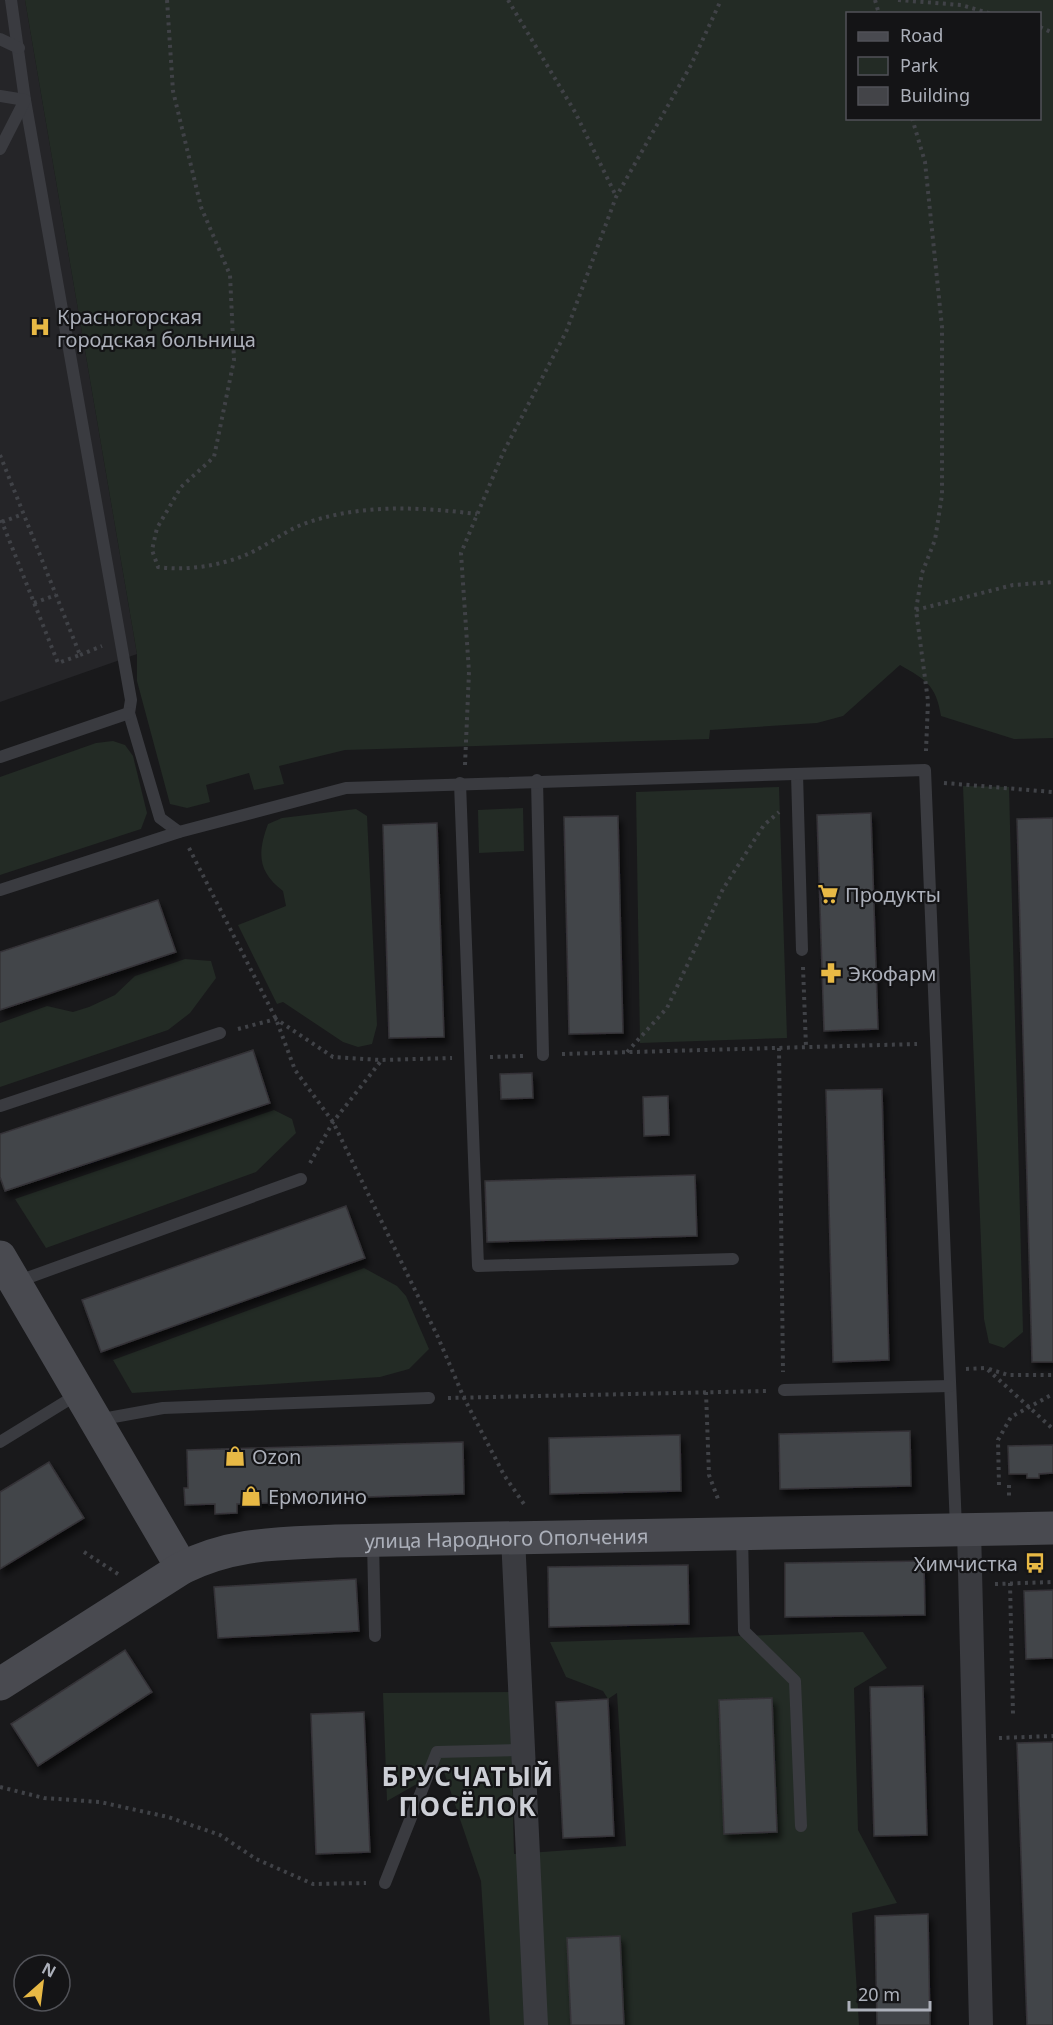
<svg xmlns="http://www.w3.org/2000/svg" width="1053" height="2025" viewBox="0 0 1053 2025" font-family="'Noto Sans',sans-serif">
	<defs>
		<filter id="shadow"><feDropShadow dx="3.5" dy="6" stdDeviation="3" flood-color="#0009"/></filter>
	</defs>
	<rect width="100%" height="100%" fill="#19191b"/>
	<polygon fill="#252528" points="0,0 25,0 137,654 0,702"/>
	<g fill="#232b25" fill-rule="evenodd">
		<path d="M25 0H1053V738L1014 739 941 716C936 685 926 680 900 665L843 716 817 723 710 730 709 739 345 750 279 766 284 784 254 790 249 773 206 785 210 802 187 808 170 804 137 681V654ZM848 14H1040V118H848Z"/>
		<polygon points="113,741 125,745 133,756 147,813 141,829 0,875 0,777 96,743"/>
		<polygon points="963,786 1009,787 1023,1332 1004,1348 989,1343 984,1319"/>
		<polygon points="779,787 787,1038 640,1043 636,792"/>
		<polygon points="523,808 524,851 479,853 478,810"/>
		<path d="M356 809 367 816 377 1025 372 1044 358 1047 343 1042 283 1002 277 1004 238 925 286 906 283 891C258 872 257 854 268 824L282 818Z"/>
		<polygon points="185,959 211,961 216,978 190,1013 168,1030 0,1087 0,1023 47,1006 73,1012 89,1007 115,995 135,976"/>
		<polygon points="274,1110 292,1119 296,1133 256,1172 46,1248 15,1199"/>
		<polygon points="364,1268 397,1286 406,1296 429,1349 409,1369 380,1377 132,1393 113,1360"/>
		<path d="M863 1632 887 1668 854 1688 858 1830 897 1903 852 1913 859 2025H624L619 1936 567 1938 571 2025H490L481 1881 443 1769 387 1801 383 1693 510 1692 514 1854 626 1846 617 1693 608 1699 603 1691 566 1677 550 1642ZM772 1698 776 1832 724 1834 719 1700Z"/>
	</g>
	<g fill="#434448" stroke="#343337" stroke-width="1.5" filter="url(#shadow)">
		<polygon points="871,813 878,1029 824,1031 817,815"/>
		<polygon points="618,816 623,1033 569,1034 564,817"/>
		<polygon points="1053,818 1053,1362 1032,1362 1017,819"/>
		<polygon points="437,823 444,1037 389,1038 383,825"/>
		<polygon points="158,900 176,952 0,1010 0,952"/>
		<polygon points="253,1050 270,1103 5,1191 0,1177 0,1134"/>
		<polygon points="532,1073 533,1098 501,1099 500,1074"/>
		<polygon points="882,1089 889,1360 833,1362 826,1090"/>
		<polygon points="668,1096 669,1135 644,1136 643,1097"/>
		<polygon points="695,1175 697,1236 487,1242 485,1181"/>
		<polygon points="346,1206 365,1258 101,1352 82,1300"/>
		<polygon points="910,1431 911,1486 780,1489 779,1434"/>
		<polygon points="680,1435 681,1491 550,1494 549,1438"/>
		<polygon points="463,1442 464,1494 269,1500 269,1503 237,1504 237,1513 215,1514 215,1504 185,1505 184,1488 188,1488 187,1450"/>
		<polygon points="1053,1445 1053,1473 1039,1474 1039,1478 1027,1478 1027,1474 1009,1474 1008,1446"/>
		<polygon points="49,1462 84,1518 0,1569 0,1492"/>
		<polygon points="924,1561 925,1615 785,1617 785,1563"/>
		<polygon points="688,1565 689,1624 549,1627 548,1567"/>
		<polygon points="356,1579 359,1631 218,1638 214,1587"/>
		<polygon points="1053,1590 1053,1658 1026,1659 1024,1591"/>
		<polygon points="125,1650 152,1692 38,1766 11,1724"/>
		<polygon points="923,1686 927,1835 874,1836 870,1687"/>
		<polygon points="772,1698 777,1832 724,1834 719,1700"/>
		<polygon points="608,1699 614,1836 563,1838 556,1702"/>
		<polygon points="364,1712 370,1852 316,1854 311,1714"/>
		<polygon points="1053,1742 1053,2025 1027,2025 1017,1743"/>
		<polygon points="928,1914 930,2025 877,2025 875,1916"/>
		<polygon points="620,1936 624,2025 571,2025 567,1938"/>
	</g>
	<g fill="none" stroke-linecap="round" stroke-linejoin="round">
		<g stroke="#404247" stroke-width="4" stroke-dasharray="3 4.5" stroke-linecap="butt">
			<path d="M167 0 173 91 201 207 230 275 234 360 214 457 181 487 157 528 152 550 158 567C186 571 220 566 248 554 268 545 287 529 309 522 364 504 420 507 477 514"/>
			<polyline points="508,0 575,112 616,196"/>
			<polyline points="875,0 879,14"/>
			<polyline points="898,0 961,5 992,14"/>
			<polyline points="1040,27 1053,33"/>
			<polyline points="912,118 925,162 942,327 942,495 935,540 922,573 916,610 928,701 926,751"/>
			<polyline points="0,455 80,655 58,663 0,517"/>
			<polyline points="2,522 23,514"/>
			<polyline points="34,603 56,595"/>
			<polyline points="916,610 1013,585 1053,582"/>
			<polyline points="80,655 102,646"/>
			<polyline points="465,765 469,672 461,553 503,453 566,332 616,197 691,65 721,0"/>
			<polyline points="944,783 1053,792"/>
			<polyline points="189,848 276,1019 295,1070 333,1122 437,1335 464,1398 504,1475 526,1507"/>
			<polyline points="803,967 806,1047"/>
			<polyline points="238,1029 276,1019 333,1057 381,1060 452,1058"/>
			<polyline points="779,1048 783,1372"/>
			<polyline points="627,1052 667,1008 723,889 764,825 779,812"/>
			<polyline points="562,1054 917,1044"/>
			<polyline points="490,1057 524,1056"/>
			<polyline points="310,1163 333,1122 381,1061"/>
			<polyline points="966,1369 986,1368 1053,1429"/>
			<polyline points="989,1369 1008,1375 1053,1375"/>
			<polyline points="706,1392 709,1475 718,1499"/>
			<polyline points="448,1398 767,1391"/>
			<polyline points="999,1485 998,1440 1011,1417 1053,1394"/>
			<polyline points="1009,1485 1009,1500"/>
			<polyline points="84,1552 118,1574"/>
			<polyline points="1010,1583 1013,1714"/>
			<polyline points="995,1584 1053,1582"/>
			<polyline points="999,1738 1053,1736"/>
			<polyline points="0,1787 44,1798 100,1802 168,1817 220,1835 256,1859 313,1884 366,1883"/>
		</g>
		<g stroke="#3a3b40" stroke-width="12">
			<polyline points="11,0 25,100 131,700 129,713 160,818 179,832"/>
			<polyline points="0,39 19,48"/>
			<polyline points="0,96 25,100 0,149"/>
			<polyline points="0,757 129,713"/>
			<polyline points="797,774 802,950"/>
			<polyline points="537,780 543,1055"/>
			<polyline points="460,783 478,1266 733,1259"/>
			<polyline points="0,890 179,832 346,788 925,770 956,1528"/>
			<polyline points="0,1106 220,1033"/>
			<polyline points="16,1282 301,1179"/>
			<polyline points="784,1390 950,1386"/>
			<polyline points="97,1420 163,1408 429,1398"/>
			<polyline points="0,1442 78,1394"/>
			<polyline points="742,1534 744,1631 795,1681 801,1826"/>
			<polyline points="373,1541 375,1636"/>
			<polyline points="385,1883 437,1752 524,1750"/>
		</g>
		<g stroke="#3a3b40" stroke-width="24">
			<polyline points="969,1529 981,2025"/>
			<polyline points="513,1537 536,2025"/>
		</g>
		<g stroke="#494a50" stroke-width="33">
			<polyline points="0,1257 182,1568"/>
			<path id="s1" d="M0 1684 182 1568C234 1542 279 1544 336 1541L1053 1528"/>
		</g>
	</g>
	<defs>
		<g id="hospital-bare" transform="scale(1.62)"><path d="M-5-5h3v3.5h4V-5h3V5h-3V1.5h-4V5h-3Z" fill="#e8b945" stroke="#141416" stroke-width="2.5" paint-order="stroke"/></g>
		<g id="supermarket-bare" transform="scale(1.62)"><path d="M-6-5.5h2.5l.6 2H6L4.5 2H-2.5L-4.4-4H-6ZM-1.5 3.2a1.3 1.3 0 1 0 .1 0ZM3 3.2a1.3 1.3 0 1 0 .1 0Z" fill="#e8b945" stroke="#141416" stroke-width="2.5" paint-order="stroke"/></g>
		<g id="pharmacy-bare" transform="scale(1.62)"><path d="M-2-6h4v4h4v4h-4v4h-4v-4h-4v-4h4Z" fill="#e8b945" stroke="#141416" stroke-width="2.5" paint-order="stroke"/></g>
		<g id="shop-bare" transform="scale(1.62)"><path d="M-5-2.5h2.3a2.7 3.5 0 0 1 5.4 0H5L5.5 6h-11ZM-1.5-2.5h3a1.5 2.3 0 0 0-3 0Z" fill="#e8b945" stroke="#141416" stroke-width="2.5" paint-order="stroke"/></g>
		<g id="bus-bare" transform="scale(1.62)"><path d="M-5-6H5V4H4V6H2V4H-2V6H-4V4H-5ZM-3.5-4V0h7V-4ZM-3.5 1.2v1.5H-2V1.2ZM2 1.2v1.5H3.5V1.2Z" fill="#e8b945" stroke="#141416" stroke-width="2.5" paint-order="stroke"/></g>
	</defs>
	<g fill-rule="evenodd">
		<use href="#hospital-bare" x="40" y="327"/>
		<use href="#supermarket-bare" x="828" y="894"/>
		<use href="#pharmacy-bare" x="831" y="973"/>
		<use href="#shop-bare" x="235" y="1456"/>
		<use href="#shop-bare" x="251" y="1496"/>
		<use href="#bus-bare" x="1035" y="1563"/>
	</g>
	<g text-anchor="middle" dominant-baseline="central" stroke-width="4.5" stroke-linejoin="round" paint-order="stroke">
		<g font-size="20" fill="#acb0ba" stroke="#141416" text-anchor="start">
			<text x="57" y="316">Красногорская<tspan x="57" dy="23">городская больница</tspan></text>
			<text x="845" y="894">Продукты</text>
			<text x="848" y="973">Экофарм</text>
			<text x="252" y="1456">Ozon</text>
			<text x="268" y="1496">Ермолино</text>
			<text x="1018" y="1563" text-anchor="end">Химчистка</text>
		</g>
		<g font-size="20" fill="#acb0ba" stroke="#141416">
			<text stroke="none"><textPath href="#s1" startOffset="544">улица Народного Ополчения</textPath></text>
		</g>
		<g font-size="26" font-weight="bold" letter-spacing="1.5" fill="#cdcfd6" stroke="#141416">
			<text x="468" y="1776">БРУСЧАТЫЙ<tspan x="468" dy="30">ПОСЁЛОК</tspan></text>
		</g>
	</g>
	<rect x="846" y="12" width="195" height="108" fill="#141416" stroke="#515258" stroke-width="1.5"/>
	<rect x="858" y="32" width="30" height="9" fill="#494a50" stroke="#515258" stroke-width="1.5"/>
	<text x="900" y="42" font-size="18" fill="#acb0ba">Road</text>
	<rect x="858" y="57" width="30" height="18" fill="#232b25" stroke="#515258" stroke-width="1.5"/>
	<text x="900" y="72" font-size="18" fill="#acb0ba">Park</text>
	<rect x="858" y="87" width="30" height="18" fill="#434448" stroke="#515258" stroke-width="1.5"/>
	<text x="900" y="102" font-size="18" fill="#acb0ba">Building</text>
	<g transform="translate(42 1983) rotate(28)"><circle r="28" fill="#141416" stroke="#515258" stroke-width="1.5"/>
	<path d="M0-4.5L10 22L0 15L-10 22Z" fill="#e8b945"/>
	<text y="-9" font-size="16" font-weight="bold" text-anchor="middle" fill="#acb0ba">N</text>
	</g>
	<path d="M849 2001v9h81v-9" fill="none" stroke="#acb0ba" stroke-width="3"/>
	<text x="858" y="2001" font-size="18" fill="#acb0ba" stroke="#141416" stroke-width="4.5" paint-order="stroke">20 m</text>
</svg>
